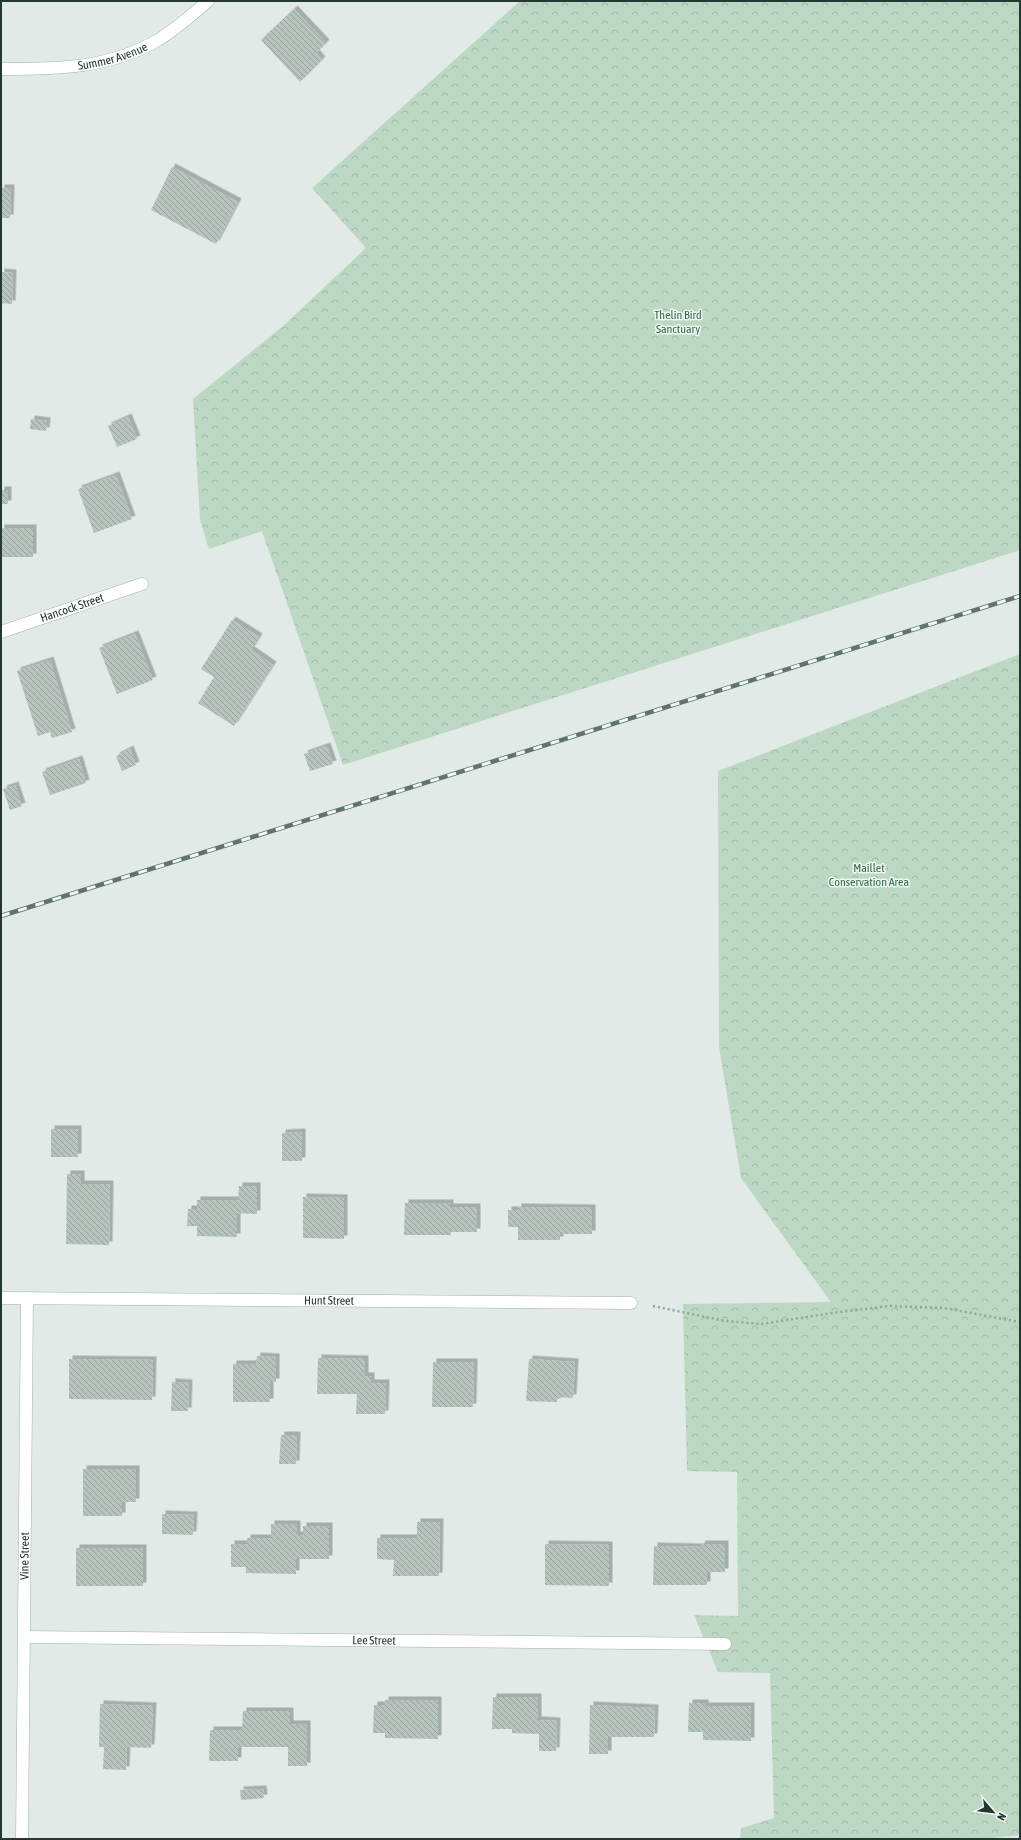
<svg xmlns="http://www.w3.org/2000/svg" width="1021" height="1840" viewBox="0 0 1021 1840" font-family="'Asap Condensed',sans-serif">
	<defs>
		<pattern id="park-crowns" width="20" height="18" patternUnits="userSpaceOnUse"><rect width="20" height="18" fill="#bcd8c3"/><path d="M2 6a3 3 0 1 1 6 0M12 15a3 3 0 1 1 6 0" fill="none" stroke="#a1baa8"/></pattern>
		<pattern id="building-back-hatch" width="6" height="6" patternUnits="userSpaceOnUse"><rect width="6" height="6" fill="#b7c4be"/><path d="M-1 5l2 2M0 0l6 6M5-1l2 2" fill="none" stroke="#94a09b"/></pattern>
		<filter id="shadow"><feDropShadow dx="3.5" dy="-3.5" stdDeviation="0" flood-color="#0004"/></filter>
	</defs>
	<rect width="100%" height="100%" fill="#e1eae6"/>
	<g fill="url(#park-crowns)">
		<polygon points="520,1 1020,1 1020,550 343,765 262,531 209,549 200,519 193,399 283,326 366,248 312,188"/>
		<polygon points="1020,654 1020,1835 984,1839 740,1839 741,1828 774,1818 770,1673 718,1672 694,1615 738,1616 737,1472 687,1471 683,1304 831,1302 741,1178 719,1047 718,771"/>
	</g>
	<g fill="url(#building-back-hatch)" filter="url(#shadow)">
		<polygon points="294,9 326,43 316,53 322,60 300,82 261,40"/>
		<polygon points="172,167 238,202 216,244 151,210"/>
		<polygon points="1,188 11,188 10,218 1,218"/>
		<polygon points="1,272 13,273 12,304 1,303"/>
		<polygon points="128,417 137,439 117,447 108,426"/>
		<polygon points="31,419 47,421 46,431 30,429"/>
		<polygon points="116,475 132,519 94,533 78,489"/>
		<rect x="1" y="490" width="7" height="14"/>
		<rect x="1" y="528" width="32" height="29"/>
		<polygon points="232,620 259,637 251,650 273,665 234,726 198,703 214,677 201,669"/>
		<polygon points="135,634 153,680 117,694 99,648"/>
		<polygon points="50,660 72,732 52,738 50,732 38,736 17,671"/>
		<polygon points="327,746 333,764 310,771 304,754"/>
		<polygon points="130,749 136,765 122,771 116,756"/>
		<polygon points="79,759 86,783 50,795 42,772"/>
		<polygon points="15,785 22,806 10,810 3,789"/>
		<rect x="51" y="1129" width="27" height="28"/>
		<polygon points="302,1132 302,1161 282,1161 282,1133"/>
		<polygon points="67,1174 81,1174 81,1184 110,1184 109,1245 66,1244"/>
		<polygon points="239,1186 257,1186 257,1214 237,1213 237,1237 197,1236 197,1226 187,1226 188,1209 197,1209 197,1200 238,1200"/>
		<polygon points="303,1197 344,1198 344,1239 303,1238"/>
		<polygon points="405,1203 450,1203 450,1207 477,1207 477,1232 451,1232 451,1235 404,1235"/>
		<polygon points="518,1207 592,1208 592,1234 560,1234 560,1240 518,1240 518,1227 508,1227 508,1210 518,1210"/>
		<polygon points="257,1356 276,1357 276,1382 270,1382 270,1402 233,1402 233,1364 256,1364"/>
		<polygon points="318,1358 365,1359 365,1376 371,1376 371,1383 386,1383 385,1414 356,1414 357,1394 317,1394"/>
		<polygon points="69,1359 153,1360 152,1400 69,1399"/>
		<polygon points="529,1359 575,1362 573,1398 558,1397 557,1402 526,1401"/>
		<polygon points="433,1362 474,1362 473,1407 432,1407"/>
		<polygon points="172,1382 189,1383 188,1411 171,1411"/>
		<polygon points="281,1435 297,1435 296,1464 279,1464"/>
		<polygon points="83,1469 136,1469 136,1502 122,1502 122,1516 83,1516"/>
		<polygon points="162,1514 194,1515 193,1535 162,1534"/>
		<polygon points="417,1522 440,1522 439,1576 393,1576 394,1560 377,1559 377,1538 417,1538"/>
		<polygon points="271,1524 297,1524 297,1535 303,1535 303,1526 329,1526 329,1559 296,1559 296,1574 246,1573 246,1567 231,1567 231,1544 247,1544 247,1538 271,1538"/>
		<polygon points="545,1544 609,1545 609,1586 545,1585"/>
		<polygon points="702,1544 725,1544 725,1572 707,1572 707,1585 653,1585 654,1546 701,1547"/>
		<rect x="76" y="1548" width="67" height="38"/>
		<polygon points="493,1697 538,1697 538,1720 557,1721 556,1751 539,1751 539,1734 512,1733 512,1729 492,1729"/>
		<polygon points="385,1700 438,1700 438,1739 385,1738 385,1733 373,1733 374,1705 385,1705"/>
		<polygon points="689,1703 705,1703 705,1706 751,1706 751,1741 703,1740 703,1732 688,1732"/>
		<polygon points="100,1704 153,1706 151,1748 127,1747 126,1770 103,1769 104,1747 99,1747"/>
		<polygon points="590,1705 655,1708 654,1737 608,1737 608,1754 589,1754"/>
		<polygon points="243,1711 290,1711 290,1724 307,1724 307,1766 288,1766 288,1747 238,1747 238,1761 209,1761 210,1730 242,1730"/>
		<polygon points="263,1789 264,1798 241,1800 240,1790"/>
	</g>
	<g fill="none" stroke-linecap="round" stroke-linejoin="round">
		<g stroke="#a4b1ac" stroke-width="13">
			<g id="street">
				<path id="s1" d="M1 632 142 584"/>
				<path id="s2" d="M1 1298 631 1303"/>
				<path id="s3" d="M24 1637 725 1644"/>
				<path id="s4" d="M22 1839 27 1298"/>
			</g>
		</g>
		<g stroke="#a1b4ad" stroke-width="13">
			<g id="secondary">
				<path id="s5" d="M1 69C57 69 108 69 158 40 176 29 192 15 208 1"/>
			</g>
		</g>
		<polyline stroke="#85aa9d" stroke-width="2.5" stroke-dasharray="2 3" stroke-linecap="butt" points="653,1306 725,1321 762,1324 832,1313 889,1306 944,1308 1020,1322"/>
		<use href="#street" stroke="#fff" stroke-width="12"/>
		<use href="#secondary" stroke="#fff" stroke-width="12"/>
		<g stroke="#5e746d" stroke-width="4.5">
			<polyline id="rail" points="1,916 1020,596"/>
		</g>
		<use href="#rail" stroke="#f1f7f4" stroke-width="3" stroke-dasharray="9" stroke-linecap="butt"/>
	</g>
	<g text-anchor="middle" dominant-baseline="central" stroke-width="3" stroke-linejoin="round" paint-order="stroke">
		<g font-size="12" fill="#233832" stroke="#f1f7f4">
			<text stroke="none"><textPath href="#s5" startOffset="113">Summer Avenue</textPath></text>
			<text stroke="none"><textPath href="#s1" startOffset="75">Hancock Street</textPath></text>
			<text stroke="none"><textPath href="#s2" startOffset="328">Hunt Street</textPath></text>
			<text stroke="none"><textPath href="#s4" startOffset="283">Vine Street</textPath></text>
			<text stroke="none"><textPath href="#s3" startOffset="350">Lee Street</textPath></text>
		</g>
		<g font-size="12" fill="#336a47" stroke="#f1f7f4">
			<text x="678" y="315">Thelin Bird<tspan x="678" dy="14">Sanctuary</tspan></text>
			<text x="869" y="868">Maillet<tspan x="869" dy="14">Conservation Area</tspan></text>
		</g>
	</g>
	<rect width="1021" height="1840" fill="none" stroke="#233832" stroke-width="4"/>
	<g transform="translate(993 1812) rotate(118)" stroke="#f1f7f4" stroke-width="3" paint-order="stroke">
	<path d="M0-3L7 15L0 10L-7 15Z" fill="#233832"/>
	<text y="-6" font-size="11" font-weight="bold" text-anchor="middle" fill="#233832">N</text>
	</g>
</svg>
